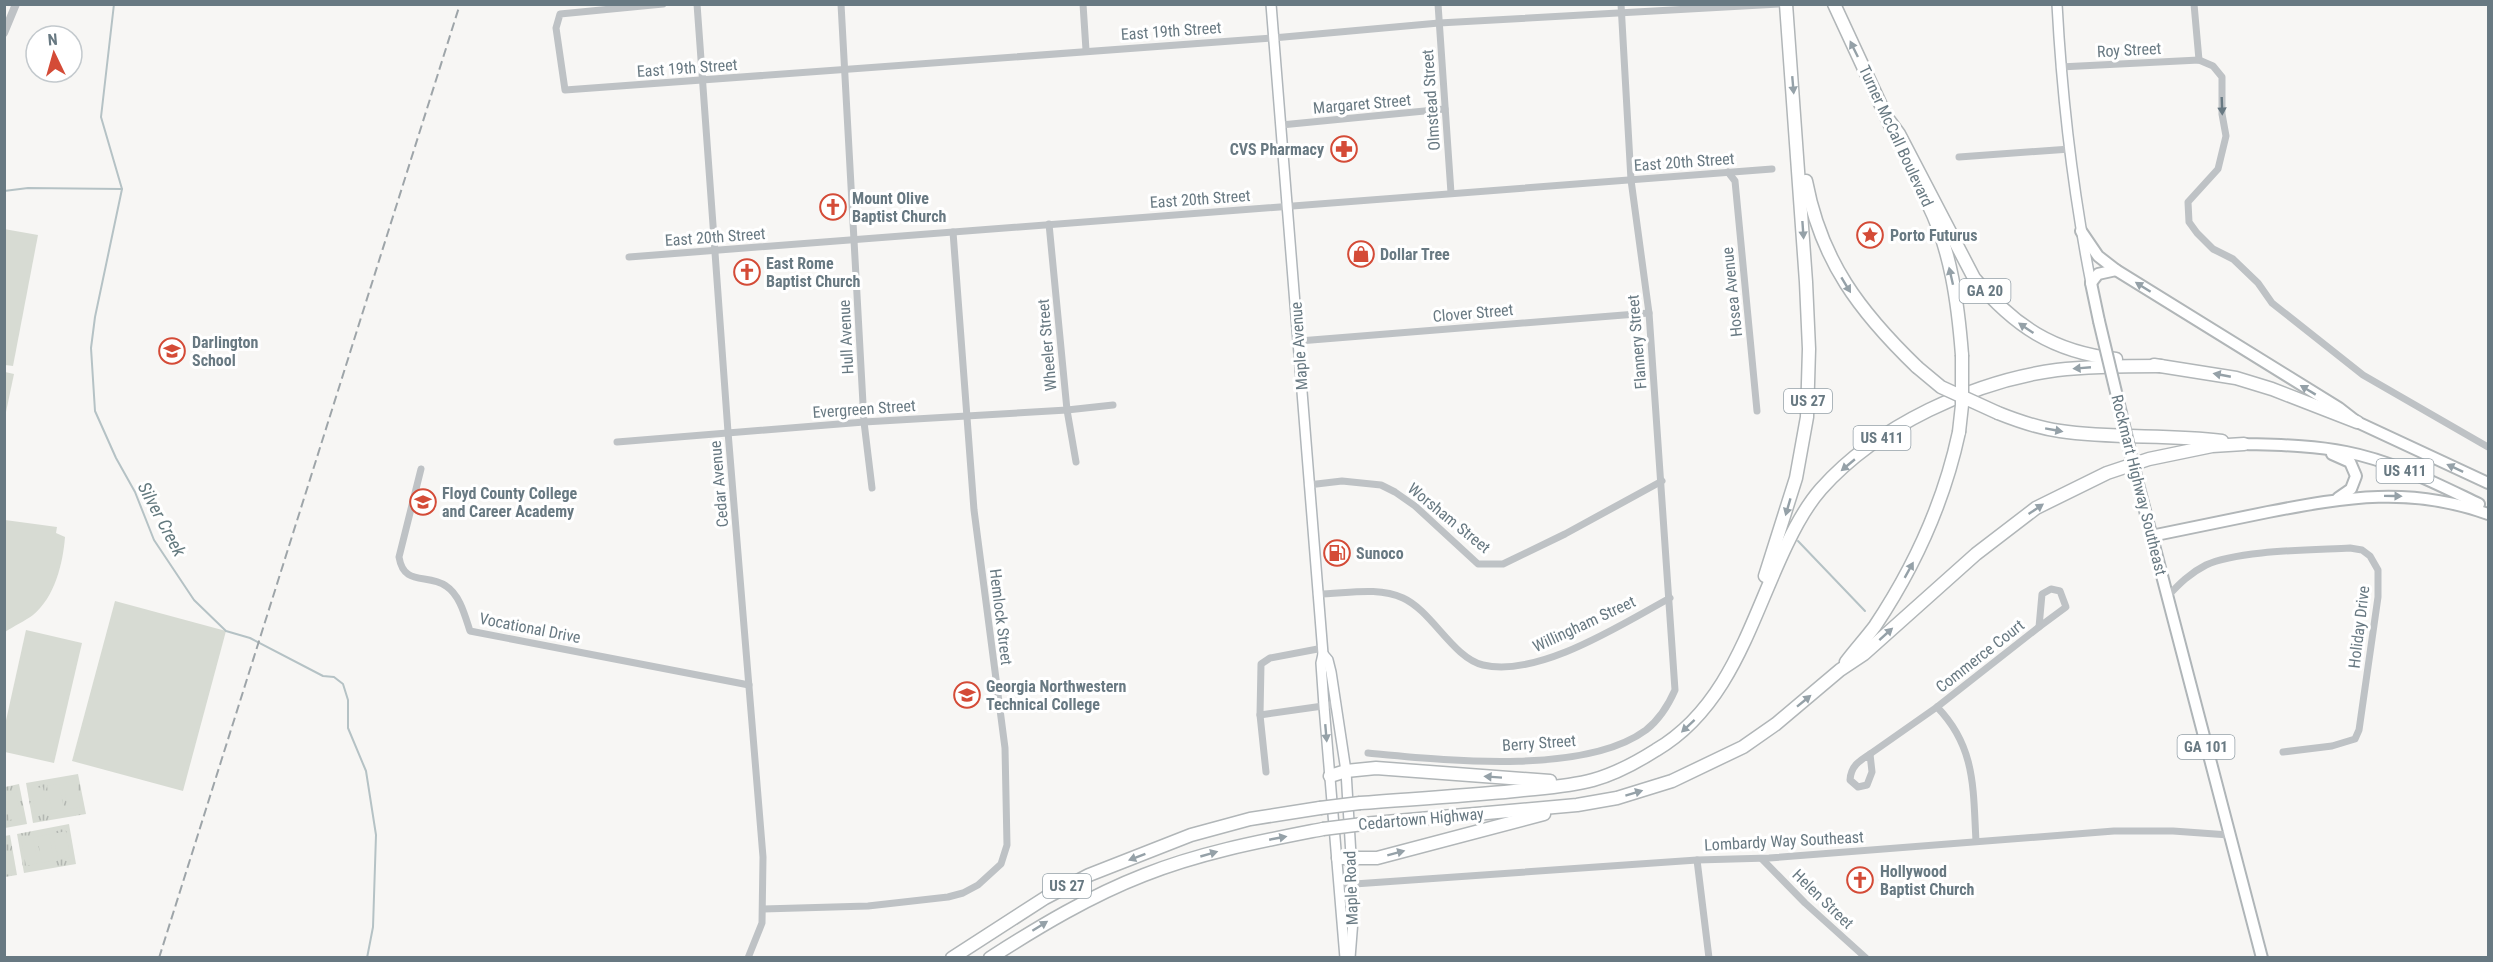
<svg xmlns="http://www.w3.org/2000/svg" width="2493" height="962" viewBox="0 0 2493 962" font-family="'Roboto Condensed',sans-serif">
	<defs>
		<pattern id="park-tufts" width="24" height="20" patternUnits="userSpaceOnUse" patternTransform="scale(1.5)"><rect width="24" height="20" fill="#d7dbd3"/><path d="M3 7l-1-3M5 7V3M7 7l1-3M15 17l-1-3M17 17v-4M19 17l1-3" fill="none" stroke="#b2b6b1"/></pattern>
	</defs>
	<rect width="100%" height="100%" fill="#f7f6f4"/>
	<g fill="url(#park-tufts)">
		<polygon points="78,774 86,814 33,823 26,783"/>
		<polygon points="19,784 27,824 5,828 5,787"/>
		<polygon points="69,824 76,864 24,873 17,834"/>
		<polygon points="10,835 17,875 5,877 5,836"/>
	</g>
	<g fill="#d7dbd3">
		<polygon points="4,229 38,235 13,366 5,365"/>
		<polygon points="5,372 14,374 6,412 4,412"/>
		<path d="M5 520 57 527 56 533 65 537C63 563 55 597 33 615 25 621 14 626 5 632Z"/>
		<polygon points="115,601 226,631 183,791 72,761"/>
		<polygon points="26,630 82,643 54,763 5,752 5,725"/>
		<polygon points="76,781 80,807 68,809 63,783"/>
		<polygon points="59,784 64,810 52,812 47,786"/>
		<polygon points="43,787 48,813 36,815 31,789"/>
		<polygon points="16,792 21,818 9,820 5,794"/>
		<polygon points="66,831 70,857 58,860 53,834"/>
		<polygon points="49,834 54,860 42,863 37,837"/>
		<polygon points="33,837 38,863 26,866 21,839"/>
	</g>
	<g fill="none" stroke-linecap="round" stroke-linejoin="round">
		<g stroke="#b5c2c5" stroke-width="2">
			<polyline points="114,4 101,117 122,189 95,317 91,348 95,411 116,458 135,492 154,540 194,600 226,631 250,638 323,676 334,677 343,684 348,700 348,728 366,771 376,835 373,927 367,958"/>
			<polyline points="4,191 28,188 122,189"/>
			<polyline points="1798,541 1865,611"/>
		</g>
		<g stroke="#b0b6ba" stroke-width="12">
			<g id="secondary">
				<polyline points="1271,4 1323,654 1321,663 1324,706 1345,958"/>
				<path d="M2057 4C2062 98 2073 192 2091 283"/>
				<polyline points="1323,654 1328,660 1331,672 1346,771 1354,907 1350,958"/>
			</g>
		</g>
		<g stroke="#afb5b8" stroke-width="14">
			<g id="primary">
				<polyline points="2091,283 2099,321"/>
				<polyline points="2137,480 2262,958"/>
			</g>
		</g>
		<g stroke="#b1b6b8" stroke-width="14">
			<g id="trunk">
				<polyline points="2081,231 2098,256 2116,270 2339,408 2357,422 2488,483"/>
				<polyline points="2091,283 2098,274 2116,270"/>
				<path d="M2244 444C2278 445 2312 445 2346 452 2393 461 2437 484 2479 504"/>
				<polyline points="2332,454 2350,462 2356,476 2351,489 2338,498"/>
				<path d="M2151 536C2190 528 2229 520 2268 512 2346 497 2411 486 2488 514"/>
			</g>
		</g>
		<g stroke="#b1b6b8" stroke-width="15">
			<g id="motorway">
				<polyline points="1834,4 1891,127"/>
				<path d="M1888 119 1899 134 1974 278C2014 326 2053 352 2116 359"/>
				<path d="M1806 181C1821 261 1860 312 1917 367"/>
				<path d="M1928 204C1951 250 1958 304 1962 355"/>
				<polyline points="2154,365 2236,378 2272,389 2357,422"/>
				<path d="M1998 413C2018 421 2038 428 2060 431 2114 439 2168 434 2222 441"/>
				<polyline points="1765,576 1796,478 1807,417 1809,349 1806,282 1786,4"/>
				<path d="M1846 662C1855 650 1866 638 1875 626 1915 566 1944 502 1959 432"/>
				<polyline points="1330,776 1346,771 1376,768 1550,781"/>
				<path d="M1360 803C1412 799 1463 796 1514 791 1540 788 1568 787 1593 780 1615 774 1637 762 1656 750 1731 706 1751 618 1787 544 1796 525 1807 505 1821 489 1877 426 1974 381 2057 370 2092 366 2126 366 2161 366"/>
				<polyline points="1363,824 1577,805 1617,798 1672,781 1743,747 1776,724 1840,670 1864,654 1976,554 2036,508 2107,473 2149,459 2212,446 2244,444"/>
				<polyline points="1338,858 1377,858 1544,814"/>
				<polyline points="952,958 1045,898 1089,875 1191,835 1250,819 1320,808"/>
				<path d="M990 958C1040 926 1090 896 1144 875 1202 852 1262 841 1323 829"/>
			</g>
		</g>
		<g stroke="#bec2c5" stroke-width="7">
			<polyline points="663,4 560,14 556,28 565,90 1273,38 1439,23 1779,4"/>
			<polyline points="697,4 728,432 763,857 762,923 748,958"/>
			<polyline points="841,4 864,422 872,488"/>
			<polyline points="1083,4 1086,50"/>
			<polyline points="1438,4 1451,193"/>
			<polyline points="2194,4 2199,60"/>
			<polyline points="2060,67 2199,60 2213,66 2222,77 2222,114 2226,136 2218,169 2188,202 2189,222 2197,233 2213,249 2233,259 2258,283 2272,303 2363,375 2488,447"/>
			<polyline points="1281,125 1445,109"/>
			<polyline points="1959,157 2070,149"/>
			<polyline points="1728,172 1735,181 1757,411"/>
			<polyline points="1049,224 1067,410 1076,462"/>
			<polyline points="629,257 1772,169"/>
			<polyline points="1299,341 1649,313"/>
			<polyline points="617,442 864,422 1067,410 1113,405"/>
			<path d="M421 469 399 557C404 587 427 573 446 586 460 595 465 616 470 631L749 685"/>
			<polyline points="1308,485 1342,481 1381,485 1395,492 1415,506 1478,564 1503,564 1565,534 1662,481"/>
			<polygon points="2051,589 2060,591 2066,607 2039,627 2042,594"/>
			<path d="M1317 594C1345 594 1377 586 1403 598 1432 611 1453 658 1483 665 1539 678 1622 624 1670 598"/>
			<path d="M2167 597C2179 584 2190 573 2206 565 2237 550 2314 550 2350 548L2362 550 2370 556 2378 570V597L2359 730 2355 739 2332 746 2283 752"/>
			<path d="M1937 707C1976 747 1973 789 1976 841"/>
			<polyline points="1260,715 1337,704"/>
			<path d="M1368 753C1442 760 1584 776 1646 730 1660 719 1668 706 1675 690L1649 313 1631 180 1621 4"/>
			<polyline points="1870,754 1937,707 2039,627"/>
			<path d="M1870 754 1872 772 1867 785 1858 787 1850 780C1851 766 1859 761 1870 754Z"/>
			<polyline points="1266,772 1260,715 1261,664 1270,658 1323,648"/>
			<polyline points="1762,859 1805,903 1866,958"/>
			<polyline points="1697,860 1709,958"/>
			<polyline points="1340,885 1697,860 1769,858 2114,831 2173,831 2229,835"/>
			<polyline points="763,909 868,906 948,897 963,893 978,885 1001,864 1007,845 1005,748 974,510 953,232"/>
		</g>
		<polyline stroke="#bec2c5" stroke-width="8" points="4,33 16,4"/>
		<use href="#secondary" stroke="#fff" stroke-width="9"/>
		<use href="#primary" stroke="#fff" stroke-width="10"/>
		<use href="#trunk" stroke="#fff" stroke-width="10"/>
		<use href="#motorway" stroke="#fff" stroke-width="12"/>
		<polyline stroke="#9ea5a9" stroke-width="2" stroke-dasharray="9 4.5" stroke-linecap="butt" points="159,958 460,4"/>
		<g stroke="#afb5b8" stroke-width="14" stroke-linecap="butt">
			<polyline id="primary-bridge" points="2099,321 2137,480"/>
		</g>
		<g stroke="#b1b6b8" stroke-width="15" stroke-linecap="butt">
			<g id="motorway-bridge">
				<polyline points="1917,367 1941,387 1998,413"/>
				<polyline points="1959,432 1962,405 1962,355"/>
				<polyline points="1320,808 1360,803"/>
				<polyline points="1323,829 1363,824"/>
			</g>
		</g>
		<use href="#primary-bridge" stroke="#fff" stroke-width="10"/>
		<use href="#motorway-bridge" stroke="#fff" stroke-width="12"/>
	</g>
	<defs><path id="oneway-solid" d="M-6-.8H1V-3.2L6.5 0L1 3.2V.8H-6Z" transform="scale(1.5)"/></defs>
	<g fill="#95a1a8">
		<use href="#oneway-solid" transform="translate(1854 49) rotate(-116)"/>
		<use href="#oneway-solid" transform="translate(1793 85) rotate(85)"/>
		<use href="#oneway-solid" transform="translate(1803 230) rotate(86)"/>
		<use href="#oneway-solid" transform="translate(1951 276) rotate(-103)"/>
		<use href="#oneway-solid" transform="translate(1846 285) rotate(59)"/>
		<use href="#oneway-solid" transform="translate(2143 287) rotate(-148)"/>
		<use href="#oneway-solid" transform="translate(2026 328) rotate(-146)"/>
		<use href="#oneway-solid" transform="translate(2082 368) rotate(175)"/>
		<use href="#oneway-solid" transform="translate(2222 375) rotate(-169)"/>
		<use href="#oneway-solid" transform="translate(2308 390) rotate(-149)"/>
		<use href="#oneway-solid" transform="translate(2054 430) rotate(10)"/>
		<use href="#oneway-solid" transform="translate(1848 465) rotate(140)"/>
		<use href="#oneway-solid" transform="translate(2455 468) rotate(-155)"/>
		<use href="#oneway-solid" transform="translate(2393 496) rotate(1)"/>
		<use href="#oneway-solid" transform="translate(1788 507) rotate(106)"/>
		<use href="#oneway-solid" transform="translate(2036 509) rotate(-34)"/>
		<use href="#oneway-solid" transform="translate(1909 570) rotate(-61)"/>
		<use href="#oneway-solid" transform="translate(1886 634) rotate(-42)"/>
		<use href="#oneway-solid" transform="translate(1804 701) rotate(-39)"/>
		<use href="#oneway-solid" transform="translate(1688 726) rotate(137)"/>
		<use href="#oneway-solid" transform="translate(1326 733) rotate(85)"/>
		<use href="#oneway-solid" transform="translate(1493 777) rotate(-176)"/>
		<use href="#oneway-solid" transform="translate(1634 793) rotate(-17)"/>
		<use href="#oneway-solid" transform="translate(1278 838) rotate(-11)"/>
		<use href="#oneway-solid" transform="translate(1396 853) rotate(-15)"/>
		<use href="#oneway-solid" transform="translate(1209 854) rotate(-16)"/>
		<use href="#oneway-solid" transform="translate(1137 857) rotate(159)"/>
		<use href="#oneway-solid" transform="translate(1040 926) rotate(-32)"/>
	</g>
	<use fill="#687982" href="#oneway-solid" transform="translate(2222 106) rotate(88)"/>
	<defs>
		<g id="pharmacy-ring" transform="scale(1.35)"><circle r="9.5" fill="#fff" stroke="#d44b37" stroke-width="1.5"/><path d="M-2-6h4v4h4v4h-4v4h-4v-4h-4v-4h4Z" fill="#d44b37"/></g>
		<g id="church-ring" transform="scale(1.35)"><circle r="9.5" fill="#fff" stroke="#d44b37" stroke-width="1.5"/><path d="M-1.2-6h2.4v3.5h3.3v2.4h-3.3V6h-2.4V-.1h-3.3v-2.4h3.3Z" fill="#d44b37"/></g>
		<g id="sight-ring" transform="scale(1.35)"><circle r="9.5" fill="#fff" stroke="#d44b37" stroke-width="1.5"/><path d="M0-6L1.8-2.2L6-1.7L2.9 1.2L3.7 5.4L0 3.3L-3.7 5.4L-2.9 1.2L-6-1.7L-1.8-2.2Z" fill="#d44b37"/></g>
		<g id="shop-ring" transform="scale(1.35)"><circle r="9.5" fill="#fff" stroke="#d44b37" stroke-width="1.5"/><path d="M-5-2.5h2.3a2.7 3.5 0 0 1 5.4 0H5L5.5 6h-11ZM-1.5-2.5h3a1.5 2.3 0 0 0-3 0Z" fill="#d44b37"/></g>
		<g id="school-ring" transform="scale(1.35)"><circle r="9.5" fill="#fff" stroke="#d44b37" stroke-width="1.5"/><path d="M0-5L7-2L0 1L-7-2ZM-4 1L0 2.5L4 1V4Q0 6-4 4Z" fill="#d44b37"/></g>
		<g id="fuel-ring" transform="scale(1.35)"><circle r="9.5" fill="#fff" stroke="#d44b37" stroke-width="1.5"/><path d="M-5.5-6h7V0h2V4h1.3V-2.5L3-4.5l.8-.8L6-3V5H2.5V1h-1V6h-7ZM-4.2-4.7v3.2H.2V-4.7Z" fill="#d44b37"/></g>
		<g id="university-ring" transform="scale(1.35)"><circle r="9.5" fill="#fff" stroke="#d44b37" stroke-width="1.5"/><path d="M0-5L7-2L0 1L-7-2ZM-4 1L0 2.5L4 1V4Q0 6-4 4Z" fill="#d44b37"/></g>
	</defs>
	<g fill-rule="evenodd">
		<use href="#pharmacy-ring" x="1344" y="149"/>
		<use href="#church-ring" x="833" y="207"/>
		<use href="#sight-ring" x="1870" y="235"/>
		<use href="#shop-ring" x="1361" y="254"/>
		<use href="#church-ring" x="747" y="272"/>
		<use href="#school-ring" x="172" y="351"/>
		<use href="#school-ring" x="423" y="502"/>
		<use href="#fuel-ring" x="1337" y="553"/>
		<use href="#university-ring" x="967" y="695"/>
		<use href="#church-ring" x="1860" y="880"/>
	</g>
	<g text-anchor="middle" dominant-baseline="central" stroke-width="6" stroke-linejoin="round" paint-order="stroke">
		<g fill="#fff" stroke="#95a1a8" stroke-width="1.5">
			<rect x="1959.5" y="279" width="51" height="24" rx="4.5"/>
			<rect x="1784" y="389" width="48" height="24" rx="4.5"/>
			<rect x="1853.5" y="426" width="57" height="24" rx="4.5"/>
			<rect x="2376.5" y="459" width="57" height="24" rx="4.5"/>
			<rect x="2177.5" y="735" width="57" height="24" rx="4.5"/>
			<rect x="1043" y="874" width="48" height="24" rx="4.5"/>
		</g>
		<g font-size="15" font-weight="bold" fill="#687982">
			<text x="1985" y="291">GA 20</text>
			<text x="1808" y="401">US 27</text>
			<text x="1882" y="438">US 411</text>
			<text x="2405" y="471">US 411</text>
			<text x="2206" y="747">GA 101</text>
			<text x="1067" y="886">US 27</text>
		</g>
		<g font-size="16" fill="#687982" stroke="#fff">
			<text transform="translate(1171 31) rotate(-4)">East 19th Street</text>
			<text transform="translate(2129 50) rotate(-3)">Roy Street</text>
			<text transform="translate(687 68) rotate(-4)">East 19th Street</text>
			<text transform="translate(1431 100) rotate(-94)">Olmstead Street</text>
			<text transform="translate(1362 104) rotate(-5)">Margaret Street</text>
			<text transform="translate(1896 136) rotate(65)">Turner McCall Boulevard</text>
			<text transform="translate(1684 162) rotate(-4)">East 20th Street</text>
			<text transform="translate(1200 199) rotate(-4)">East 20th Street</text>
			<text transform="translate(715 237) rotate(-4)">East 20th Street</text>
			<text transform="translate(1732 292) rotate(-96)">Hosea Avenue</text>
			<text transform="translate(1473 313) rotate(-5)">Clover Street</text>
			<text transform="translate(846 337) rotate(-93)">Hull Avenue</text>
			<text transform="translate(1637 342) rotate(-95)">Flannery Street</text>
			<text transform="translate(1047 345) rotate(-95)">Wheeler Street</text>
			<text transform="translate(1299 346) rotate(-94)">Maple Avenue</text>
			<text transform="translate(864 409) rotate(-4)">Evergreen Street</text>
			<text transform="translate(719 484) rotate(-95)">Cedar Avenue</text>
			<text transform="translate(2139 485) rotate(76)">Rockmart Highway Southeast</text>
			<text transform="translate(1449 518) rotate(39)">Worsham Street</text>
			<text transform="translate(1001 617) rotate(83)">Hemlock Street</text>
			<text transform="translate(1584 624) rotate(-25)">Willingham Street</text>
			<text transform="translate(2359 627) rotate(-83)">Holiday Drive</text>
			<text transform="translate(530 628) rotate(11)">Vocational Drive</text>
			<text transform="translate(1980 656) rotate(-38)">Commerce Court</text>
			<text transform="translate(1539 743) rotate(-4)">Berry Street</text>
			<text transform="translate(1421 819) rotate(-5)">Cedartown Highway</text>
			<text transform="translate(1784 841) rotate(-3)">Lombardy Way Southeast</text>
			<text transform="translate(1351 888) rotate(-92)">Maple Road</text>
			<text transform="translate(1823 899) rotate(44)">Helen Street</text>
		</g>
		<g font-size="16" font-weight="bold" fill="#687982" stroke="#fff" text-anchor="start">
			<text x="1324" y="149" text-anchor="end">CVS Pharmacy</text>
			<text x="852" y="198">Mount Olive<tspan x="852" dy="18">Baptist Church</tspan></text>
			<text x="1890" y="235">Porto Futurus</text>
			<text x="1380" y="254">Dollar Tree</text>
			<text x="766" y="263">East Rome<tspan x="766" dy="18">Baptist Church</tspan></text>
			<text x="192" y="342">Darlington<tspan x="192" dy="18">School</tspan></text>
			<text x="442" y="493">Floyd County College<tspan x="442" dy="18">and Career Academy</tspan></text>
			<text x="1356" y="553">Sunoco</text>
			<text x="986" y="686">Georgia Northwestern<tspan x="986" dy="18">Technical College</tspan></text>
			<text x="1880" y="871">Hollywood<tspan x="1880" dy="18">Baptist Church</tspan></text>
		</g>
		<g font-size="18" font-style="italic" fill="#647a7f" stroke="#fff">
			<text transform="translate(162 519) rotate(62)">Silver Creek</text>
		</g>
	</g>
	<rect width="2493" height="962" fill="none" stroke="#687982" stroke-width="12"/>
	<g transform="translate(54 54) rotate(355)"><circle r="28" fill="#ffffff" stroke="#c3c9cd" stroke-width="1.5"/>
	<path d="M0-4.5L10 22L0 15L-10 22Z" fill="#d44b37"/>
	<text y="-9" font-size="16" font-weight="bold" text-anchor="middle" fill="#687982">N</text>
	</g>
</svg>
